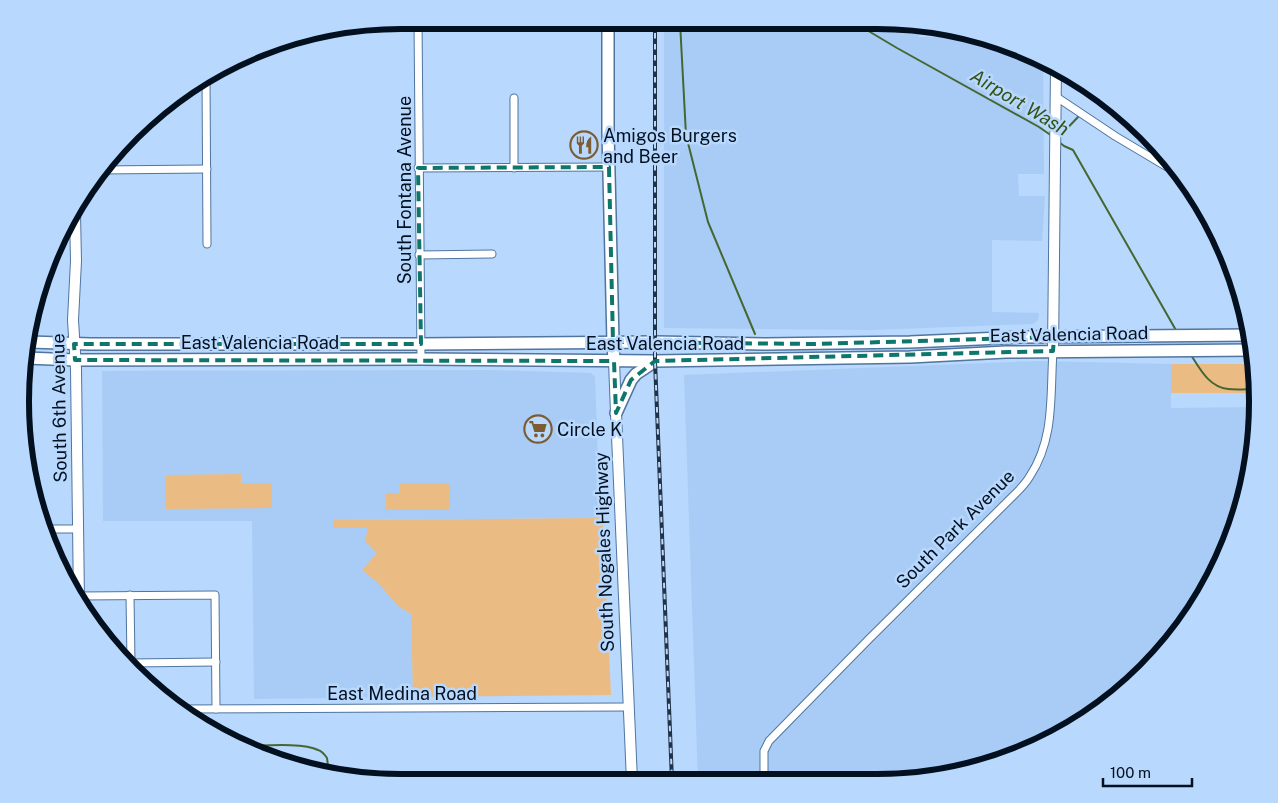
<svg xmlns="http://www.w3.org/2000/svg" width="1278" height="803" viewBox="0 0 1278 803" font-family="'Public Sans',sans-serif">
	<rect width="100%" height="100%" fill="#b8d8fd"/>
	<g fill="#a9ccf6">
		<polygon points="664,22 876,23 918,25 919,37 978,37 1022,49 1043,61 1044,174 1018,174 1019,196 1045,196 1042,241 992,240 992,312 1039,313 1038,320 1033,324 872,330 664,328"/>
		<polygon points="1038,361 1171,364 1171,408 1257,407 1257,427 1245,501 1219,570 1179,634 1128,689 1045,744 976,770 902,782 698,781 684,375"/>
		<polygon points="491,370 591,373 595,377 598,460 603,518 333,520 333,528 410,527 413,697 254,699 252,521 103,521 102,371"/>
	</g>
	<g fill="#eabc84">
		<polygon points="1171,364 1255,364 1256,393 1171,393"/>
		<polygon points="241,474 241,483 272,483 272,508 166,509 166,475"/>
		<polygon points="400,483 450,483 450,510 386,510 386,493 399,493"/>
		<polygon points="603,518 611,695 413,697 411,614 398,606 378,583 362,570 377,553 365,541 368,528 333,528 333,520"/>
	</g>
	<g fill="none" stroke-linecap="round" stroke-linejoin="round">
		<g stroke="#456731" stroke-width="2">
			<polyline points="680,22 686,135 708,222 755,334"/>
			<polyline points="855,23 897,48 1039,127 1052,136"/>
			<polyline points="1059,137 1078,117"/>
			<polyline points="1059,142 1064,146 1073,150 1177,332"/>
			<path d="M1191 355C1200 369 1209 387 1228 389 1237 390 1247 389 1256 389"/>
			<path d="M242 746C260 746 303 742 318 750 322 751 325 755 327 758L329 774"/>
		</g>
		<g stroke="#50759f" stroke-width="9">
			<g id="street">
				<polyline points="418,20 421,359"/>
				<polyline points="206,76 207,244"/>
				<polyline points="192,83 206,83"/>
				<polyline points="1055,96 1115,136 1167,167 1176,167"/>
				<polyline points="514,98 514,168"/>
				<polyline points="418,168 609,167"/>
				<polyline points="99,170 207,169"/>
				<polyline points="419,255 492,254"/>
				<polyline points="46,529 78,529"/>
				<polyline points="130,595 131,663 216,662"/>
				<polyline points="79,596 215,595 216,709"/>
				<polyline points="177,709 628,707"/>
				<path d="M764 782V751L769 741 869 639 1009 500C1017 492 1025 485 1030 476 1055 438 1050 395 1053 351"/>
			</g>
		</g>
		<g stroke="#50759f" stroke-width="12">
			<g id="secondary">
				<polyline points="75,214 76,261 73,320 76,369 79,601"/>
				<polyline points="1053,351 1056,68"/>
				<polyline points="614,361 616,413 632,781"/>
			</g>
		</g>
		<g stroke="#50759f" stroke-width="14">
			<g id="primary">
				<polyline points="608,21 608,131 613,342 614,361"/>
				<polyline points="30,342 90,344 420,344 655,342 766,344 910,342 1022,337 1251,335"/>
				<polyline points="27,358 75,360 421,359 655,361 910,357 1006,352 1254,350"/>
				<polyline points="616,413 631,380 636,374 654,362"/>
			</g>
		</g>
		<use href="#street" stroke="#fff" stroke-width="7"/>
		<use href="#secondary" stroke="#fff" stroke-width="10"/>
		<use href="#primary" stroke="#fff" stroke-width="11"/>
		<g stroke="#223246" stroke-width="4">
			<polyline id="rail" points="655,22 655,361 672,781"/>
		</g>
		<use href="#rail" stroke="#b8d8fd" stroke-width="2" stroke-dasharray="5.5" stroke-linecap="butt"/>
	</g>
	<path fill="none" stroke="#0f766e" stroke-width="4" stroke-dasharray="10 6" stroke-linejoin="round" d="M609 167 613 342 815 344 1054 337 1053 351 655 361 631 380 616 413 614 361 75 360 74 344H421L418 168Z"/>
	<defs>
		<g id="restaurant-ring" transform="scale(1.4375)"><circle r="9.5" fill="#b8d8fd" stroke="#7c5c32" stroke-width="1.5"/><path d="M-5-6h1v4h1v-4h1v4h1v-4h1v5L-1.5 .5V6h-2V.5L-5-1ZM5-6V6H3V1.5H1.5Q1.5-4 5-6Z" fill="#7c5c32"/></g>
		<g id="supermarket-ring" transform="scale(1.4375)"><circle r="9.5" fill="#b8d8fd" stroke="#7c5c32" stroke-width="1.5"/><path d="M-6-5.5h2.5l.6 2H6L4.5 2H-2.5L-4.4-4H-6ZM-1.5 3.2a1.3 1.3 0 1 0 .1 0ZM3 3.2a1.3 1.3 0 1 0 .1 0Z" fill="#7c5c32"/></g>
	</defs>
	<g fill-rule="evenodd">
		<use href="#restaurant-ring" x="584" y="145"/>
		<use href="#supermarket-ring" x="538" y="429"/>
	</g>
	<g text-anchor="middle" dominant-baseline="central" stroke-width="5" stroke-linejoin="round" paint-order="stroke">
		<g font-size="18" fill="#031020" stroke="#b8d8fd" text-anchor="start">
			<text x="603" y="135">Amigos Burgers<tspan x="603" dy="21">and Beer</tspan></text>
			<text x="557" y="429">Circle K</text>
		</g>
		<g font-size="18" fill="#031020" stroke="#b8d8fd">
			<text transform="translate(404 190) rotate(-90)">South Fontana Avenue</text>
			<text transform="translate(1069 334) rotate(-1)">East Valencia Road</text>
			<text x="260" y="342">East Valencia Road</text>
			<text x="665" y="343">East Valencia Road</text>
			<text transform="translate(59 408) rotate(-91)">South 6th Avenue</text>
			<text transform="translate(955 529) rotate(-45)">South Park Avenue</text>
			<text transform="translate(604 552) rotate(-92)">South Nogales Highway</text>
			<text x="402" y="693">East Medina Road</text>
		</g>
		<g font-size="19" font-style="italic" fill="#345116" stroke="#b8d8fd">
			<text transform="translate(1020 102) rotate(31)">Airport Wash</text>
		</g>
	</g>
	<path d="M0 0H1278V803H0ZM401 29H877A372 372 0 0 1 1249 401V402A372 372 0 0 1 877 774H401A372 372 0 0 1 29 402V401A372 372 0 0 1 401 29Z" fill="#b8d8fd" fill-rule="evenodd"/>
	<path fill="none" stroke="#031020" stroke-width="6" d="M401 29H877A372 372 0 0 1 1249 401V402A372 372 0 0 1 877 774H401A372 372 0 0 1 29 402V401A372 372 0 0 1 401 29Z"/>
	<path d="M1103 778v8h89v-8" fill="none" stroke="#031020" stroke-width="2.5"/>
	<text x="1110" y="778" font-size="15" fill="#031020" stroke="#b8d8fd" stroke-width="4" paint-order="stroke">100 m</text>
</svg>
